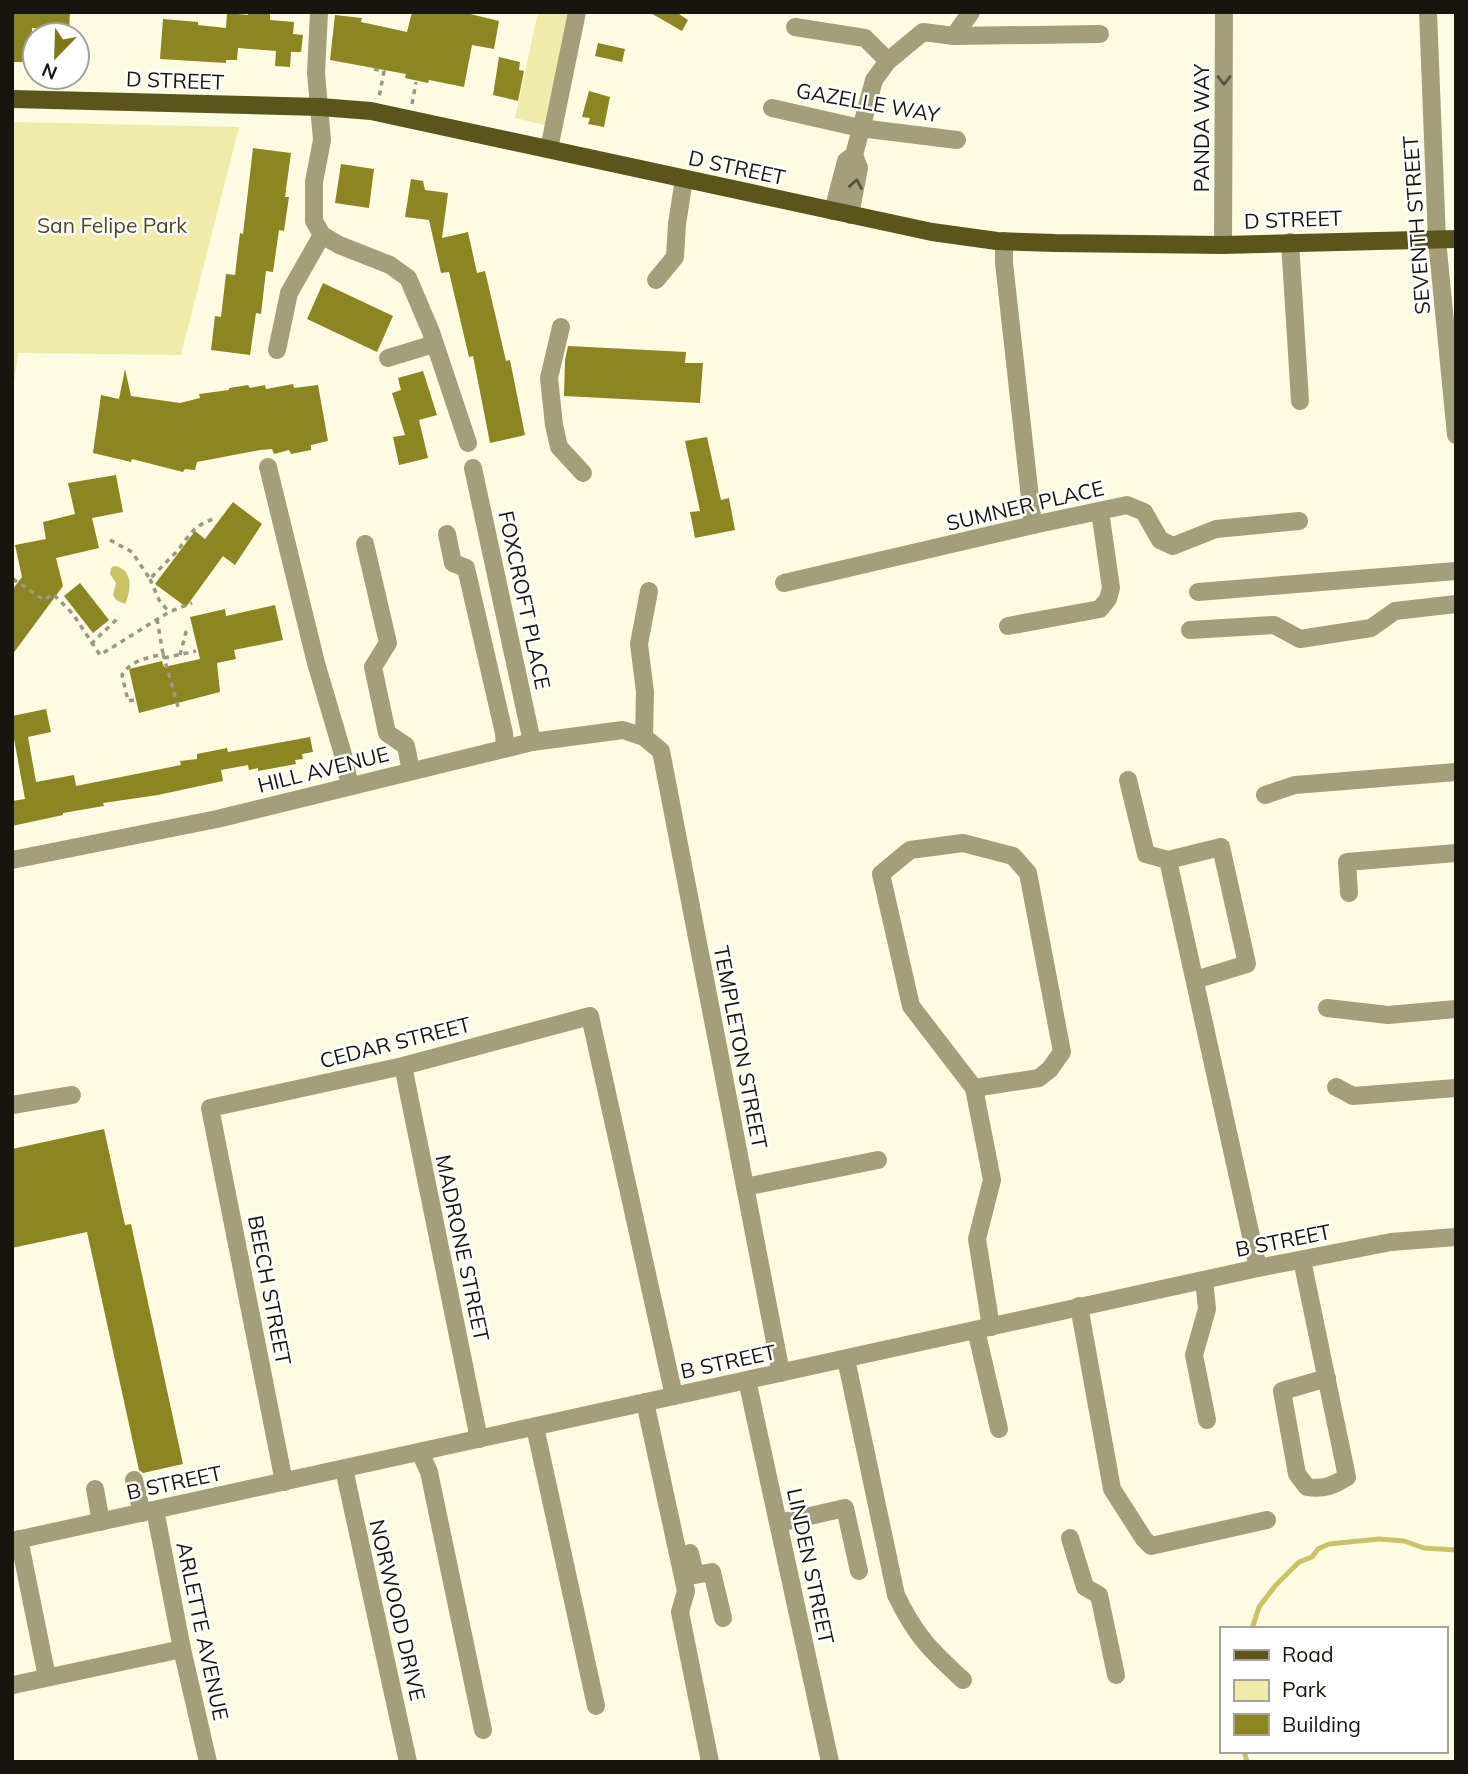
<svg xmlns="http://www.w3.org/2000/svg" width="1468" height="1774" viewBox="0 0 1468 1774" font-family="Mulish,sans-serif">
	<rect width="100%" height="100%" fill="#fdfbe1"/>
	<g fill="#f1ebaa">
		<polygon points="538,12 580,12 554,127 515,118"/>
		<polygon points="12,122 239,127 181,355 18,353 12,398"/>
	</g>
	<path fill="#cbc266" d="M114 566C133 568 132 590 125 604L116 600 113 595 116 583 110 574 111 568Z"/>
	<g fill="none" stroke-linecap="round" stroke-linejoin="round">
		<g stroke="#cbc266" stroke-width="5">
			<polyline points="1252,1629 1259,1607 1275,1586 1299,1562 1312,1557 1318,1549 1329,1544 1379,1539 1404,1541 1424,1548 1456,1550"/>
			<polyline points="1244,1751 1247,1762"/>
		</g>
	</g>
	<g fill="#8d8422">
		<polygon points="12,12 70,12 69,30 32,28 31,62 12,62"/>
		<polygon points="248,12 270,12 270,20 294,22 293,34 303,35 301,52 291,52 290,67 275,66 276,51 238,48 237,60 226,60 226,63 160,59 163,19 198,22 198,25 226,28 227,13 248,15"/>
		<polygon points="412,12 462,12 499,21 494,49 472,45 464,87 429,80 428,83 405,78 406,74 330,60 335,15 362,18 361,22 407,32"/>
		<polygon points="649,12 676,12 688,20 682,31"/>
		<polygon points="598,43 625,49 622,62 595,56"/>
		<polygon points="499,57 520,62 519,70 524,71 518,101 493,95"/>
		<polygon points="589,91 610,97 604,127 588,124 590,118 582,117"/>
		<polygon points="253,148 291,153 285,197 289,197 284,231 279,230 273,272 266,271 261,314 256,313 250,355 211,350 215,316 221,317 226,274 235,275 240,233 243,234"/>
		<polygon points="341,164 374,169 369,208 335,203"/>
		<polygon points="411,179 423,181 425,190 448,193 442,238 468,232 477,273 485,271 506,361 510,360 525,435 490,443 473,356 469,357 449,272 441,273 429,220 405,217"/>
		<polygon points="323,283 393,316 377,352 307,319"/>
		<polygon points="568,346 686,352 685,363 703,363 700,403 564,396 565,360"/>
		<polygon points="125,369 131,396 180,403 200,398 199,394 229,390 229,388 248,385 250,388 265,385 266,389 293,384 294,388 318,385 328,441 311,445 311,450 291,454 289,450 274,454 272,449 260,450 197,462 195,470 185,469 183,472 132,459 131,462 93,453 101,395 119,399"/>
		<polygon points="423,371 437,415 419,420 428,458 399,465 393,437 405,435 392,393 401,390 398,378"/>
		<polygon points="707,437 721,500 729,498 735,530 695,538 690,512 700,511 685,441"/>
		<polygon points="116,475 123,512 92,518 99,548 56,558 63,586 12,655 12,590 22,577 15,545 46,539 43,522 75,514 68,483"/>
		<polygon points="233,502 262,524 235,565 223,556 186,607 155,584 195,531 205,539"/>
		<polygon points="80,583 109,620 93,633 64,596"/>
		<polygon points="275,605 283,640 234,650 236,659 217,663 220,692 139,713 129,669 162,661 164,667 200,659 190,617 225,609 226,616"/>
		<polygon points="46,709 51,732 28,737 36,782 74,775 76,786 181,765 180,761 197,759 197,754 227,748 228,752 310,737 313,752 302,754 303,759 295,760 296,764 258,771 258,768 249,770 248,765 221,770 223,781 158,795 103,803 104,806 63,813 63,815 12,826 12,801 25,799 14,739 12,740 12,716"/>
		<polygon points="104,1129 125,1225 131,1224 183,1464 143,1473 139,1470 87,1232 12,1248 12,1149"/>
	</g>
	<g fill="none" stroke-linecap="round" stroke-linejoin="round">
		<g stroke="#9a9987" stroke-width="3.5" stroke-dasharray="5 5" stroke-linecap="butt">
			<polyline points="374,69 384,71 379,98"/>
			<polyline points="412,104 416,82"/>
			<path d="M110 540 132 552 150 579C159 569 169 560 178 550 192 532 193 526 216 518"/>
			<polyline points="13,579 44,600 53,594 73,614 100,655 169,612 192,603"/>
			<polyline points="150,579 159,600 169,612"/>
			<polyline points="157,619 163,654"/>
			<polyline points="91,644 116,620 118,615"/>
			<polyline points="180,655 186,632 190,627"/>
			<polyline points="164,658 196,651"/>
			<path d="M134 700 128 701 122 675C131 660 148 658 163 654L179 710"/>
		</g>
		<g stroke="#a39f7a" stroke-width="18">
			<polyline points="319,12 316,73 322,140 314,182 314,221 322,235 339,245 390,265 408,278 431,332 468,443"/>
			<polyline points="1428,12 1437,240 1456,435"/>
			<polyline points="795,27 865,38 888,61"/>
			<polyline points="954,36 1100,34"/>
			<polyline points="772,108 860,128 957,140"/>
			<polyline points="549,149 577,12"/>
			<polyline points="833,211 846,161 854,155 874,80 888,61 923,32 954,36 971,12"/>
			<polyline points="850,215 859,168 854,155"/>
			<polyline points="1004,241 1004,263 1033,525"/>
			<polyline points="1290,242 1300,401"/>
			<polyline points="1223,245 1224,12"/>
			<polyline points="656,280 675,257 677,224 684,179"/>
			<polyline points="561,327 549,378 554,425 559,447 583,473"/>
			<polyline points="277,350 289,293 322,235"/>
			<polyline points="388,358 434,344"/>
			<polyline points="268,467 316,663 342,751 350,786"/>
			<polyline points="473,468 532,742"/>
			<polyline points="447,534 453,563 466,568 504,733 505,748"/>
			<polyline points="365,544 388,643 373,667 387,733 406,746 411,771"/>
			<polyline points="784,583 1033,525 1127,505 1144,512 1160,540 1173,546 1216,529 1299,521"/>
			<polyline points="1198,592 1456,571"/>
			<polyline points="1008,626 1100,609 1108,599 1111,588 1100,511"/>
			<polyline points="1190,630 1274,625 1300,639 1371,628 1395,611 1456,604"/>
			<polyline points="644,737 645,692 639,644 649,591"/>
			<polyline points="1128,780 1146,854 1168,860 1258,1268"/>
			<polyline points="1265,795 1295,785 1456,772"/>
			<polygon points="963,843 1013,856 1028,873 1062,1052 1050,1069 1039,1078 974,1088 911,1006 881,874 910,850"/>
			<polyline points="12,860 217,819 532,742 623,730 644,737 661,751 781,1373"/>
			<polyline points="1168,860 1221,847 1247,964 1195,980"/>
			<polyline points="1349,893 1347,862 1456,853"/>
			<polyline points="1327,1008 1388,1015 1456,1009"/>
			<polyline points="403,1066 479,1439"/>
			<polyline points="1336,1087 1353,1096 1456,1088"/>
			<polyline points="974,1088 992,1180 977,1239 991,1327"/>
			<polyline points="12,1105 72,1095"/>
			<polyline points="745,1187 878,1160"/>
			<path d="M1302 1260 1347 1477C1334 1485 1324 1490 1307 1487L1297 1474 1282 1391 1327 1378"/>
			<polyline points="1204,1280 1207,1309 1194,1355 1207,1420"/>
			<polyline points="1079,1306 1112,1489 1144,1539 1151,1546 1267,1520"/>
			<polyline points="976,1330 999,1429"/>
			<path d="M846 1359 896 1595C915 1635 931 1651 963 1680"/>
			<polyline points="747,1380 830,1762"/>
			<polyline points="645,1402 686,1591 680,1612 710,1762"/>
			<polyline points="535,1427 596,1706"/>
			<polyline points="420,1452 429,1472 483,1730"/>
			<polyline points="344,1469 408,1762"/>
			<polyline points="134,1480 142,1513"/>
			<polyline points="284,1482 210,1108 403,1066 590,1016 674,1396"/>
			<polyline points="95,1489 101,1522"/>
			<polyline points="155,1510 182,1649 208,1762"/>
			<polyline points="779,1523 845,1508 859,1571"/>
			<polyline points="1070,1538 1085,1587 1099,1595 1116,1675"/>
			<polyline points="19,1539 47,1677"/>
			<polyline points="12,1541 1258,1268 1391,1242 1456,1237"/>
			<polyline points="690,1553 695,1575 712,1572 723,1618"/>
			<polyline points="13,1685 182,1649"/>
		</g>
		<polyline stroke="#5b551b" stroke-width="18" points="12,99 320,107 371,111 932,232 997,241 1055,243 1223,245 1456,239"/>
	</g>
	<defs><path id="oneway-chevron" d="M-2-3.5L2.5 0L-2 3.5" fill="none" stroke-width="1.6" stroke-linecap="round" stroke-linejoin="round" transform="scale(1.75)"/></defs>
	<g stroke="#56543f">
		<use href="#oneway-chevron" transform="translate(1224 80) rotate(90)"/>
		<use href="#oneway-chevron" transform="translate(856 184) rotate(-80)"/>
	</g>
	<g text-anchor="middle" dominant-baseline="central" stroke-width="5" stroke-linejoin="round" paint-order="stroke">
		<g font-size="21" fill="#17160e" stroke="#fff">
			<text transform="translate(175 80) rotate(2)">D STREET</text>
			<text transform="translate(868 102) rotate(10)">GAZELLE WAY</text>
			<text transform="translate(1201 128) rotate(-90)">PANDA WAY</text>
			<text transform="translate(737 167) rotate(12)">D STREET</text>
			<text transform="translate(1293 219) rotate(-2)">D STREET</text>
			<text transform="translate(1416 225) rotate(-94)">SEVENTH STREET</text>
			<text transform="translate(1025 505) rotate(-13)">SUMNER PLACE</text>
			<text transform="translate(525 600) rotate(78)">FOXCROFT PLACE</text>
			<text transform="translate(323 769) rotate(-14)">HILL AVENUE</text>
			<text transform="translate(395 1042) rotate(-14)">CEDAR STREET</text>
			<text transform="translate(741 1047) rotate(79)">TEMPLETON STREET</text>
			<text transform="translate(1283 1240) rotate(-11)">B STREET</text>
			<text transform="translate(463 1248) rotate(78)">MADRONE STREET</text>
			<text transform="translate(270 1290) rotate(79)">BEECH STREET</text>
			<text transform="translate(728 1361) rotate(-12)">B STREET</text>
			<text transform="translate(174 1482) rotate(-12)">B STREET</text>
			<text transform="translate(811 1566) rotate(78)">LINDEN STREET</text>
			<text transform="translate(398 1610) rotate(77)">NORWOOD DRIVE</text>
			<text transform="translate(203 1631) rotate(78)">ARLETTE AVENUE</text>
		</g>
		<g font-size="21" fill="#4b4720" stroke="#fff">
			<text x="112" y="225">San Felipe Park</text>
		</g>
	</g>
	<rect width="1468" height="1774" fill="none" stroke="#17160e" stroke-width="28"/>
	<rect x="1220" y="1627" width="228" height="126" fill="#ffffff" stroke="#a2a29f" stroke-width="2"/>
	<rect x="1234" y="1650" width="35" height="10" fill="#5b551b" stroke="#a2a29f" stroke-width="2"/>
	<text x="1282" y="1662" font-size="21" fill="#17160e">Road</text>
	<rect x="1234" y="1680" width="35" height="21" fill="#f1ebaa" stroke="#a2a29f" stroke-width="2"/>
	<text x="1282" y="1697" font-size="21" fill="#17160e">Park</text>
	<rect x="1234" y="1714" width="35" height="21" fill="#8d8422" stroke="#a2a29f" stroke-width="2"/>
	<text x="1282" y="1732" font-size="21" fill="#17160e">Building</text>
	<g transform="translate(56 56) rotate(203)"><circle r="33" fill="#ffffff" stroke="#a2a29f" stroke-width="2"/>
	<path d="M0-5L12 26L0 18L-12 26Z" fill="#80771b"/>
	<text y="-10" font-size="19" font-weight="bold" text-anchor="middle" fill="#17160e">N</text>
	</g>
</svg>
